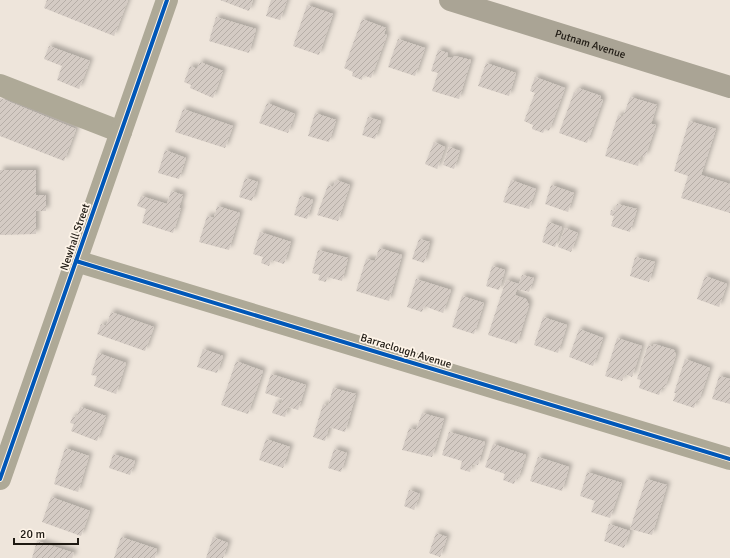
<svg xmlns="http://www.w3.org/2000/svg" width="730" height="558" viewBox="0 0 730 558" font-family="Signika,sans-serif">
	<defs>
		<pattern id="building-hatch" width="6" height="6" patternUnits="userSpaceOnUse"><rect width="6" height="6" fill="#d4cbc4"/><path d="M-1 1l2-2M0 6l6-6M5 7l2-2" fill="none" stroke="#b6aea7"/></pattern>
		<filter id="shadow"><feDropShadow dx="3.5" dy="-3.5" stdDeviation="2" flood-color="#0004"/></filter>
	</defs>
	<rect width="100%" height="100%" fill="#eee5db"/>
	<g fill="url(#building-hatch)" filter="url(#shadow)">
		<polygon points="47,0 128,0 114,36 44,8"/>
		<polygon points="220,0 253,0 249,11"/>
		<polygon points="271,0 287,0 280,20 266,16"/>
		<polygon points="307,5 333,14 319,55 293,46"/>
		<polygon points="216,17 256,29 249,53 209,41"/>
		<polygon points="362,19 386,28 384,34 387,35 371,78 363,75 362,80 352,76 353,72 344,68"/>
		<polygon points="398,39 425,48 415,76 388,67"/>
		<polygon points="49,46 90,61 79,89 57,80 62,66 44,59"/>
		<polygon points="438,50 448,53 447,57 451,58 455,56 471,60 459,99 432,91 438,73 431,71"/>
		<polygon points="200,62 223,71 213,98 190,88 191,85 184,82 190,66 197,69"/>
		<polygon points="486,63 516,73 509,96 478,86"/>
		<polygon points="535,77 565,88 549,131 545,129 543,133 532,129 533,125 524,121 535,93 530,91"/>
		<polygon points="578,88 601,96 600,99 603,100 587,143 559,133 574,92 576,93"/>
		<polygon points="630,97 657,105 651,124 656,125 645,157 641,155 638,166 605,156 618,115 623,117"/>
		<polygon points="0,98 76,129 64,161 0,136"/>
		<polygon points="267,103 295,114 288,133 259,123"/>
		<polygon points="183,109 233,126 225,148 175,132"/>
		<polygon points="315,113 336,120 329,142 308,136"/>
		<polygon points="368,117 381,121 375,139 362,135"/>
		<polygon points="689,121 716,129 701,175 730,184 730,213 681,198 688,176 674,171"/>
		<polygon points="434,142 445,147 437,169 425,164"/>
		<polygon points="449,147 460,151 454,169 443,165"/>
		<polygon points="165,150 186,158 179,179 158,173"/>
		<polygon points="0,170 36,170 36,195 46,195 46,211 36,211 36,234 0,235"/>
		<polygon points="245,178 258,182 252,201 239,197"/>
		<polygon points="336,180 350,185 338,221 317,215 328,185 333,187"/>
		<polygon points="511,180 536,189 529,209 503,202"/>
		<polygon points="551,185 574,193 568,212 545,204"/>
		<polygon points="171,191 183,195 179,208 181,208 173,233 142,223 146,209 137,206 141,196 167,204"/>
		<polygon points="300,196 313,200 307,219 294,215"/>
		<polygon points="617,204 637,209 630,232 611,226 614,216 610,215 611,210 615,211"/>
		<polygon points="217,206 240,213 229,250 199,242 207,216 214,218"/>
		<polygon points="548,222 562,227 555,247 542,242"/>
		<polygon points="565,228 578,233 571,252 558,247"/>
		<polygon points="260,232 291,242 284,264 271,260 269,266 261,263 263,257 253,254"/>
		<polygon points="419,239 430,242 424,263 412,259"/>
		<polygon points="379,248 402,255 389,301 356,291 366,259 375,261"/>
		<polygon points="318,250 348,258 342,281 327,277 326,282 318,280 320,275 312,273"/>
		<polygon points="635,257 655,262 649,282 630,276"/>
		<polygon points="492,266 505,270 499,290 486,286"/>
		<polygon points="522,275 534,278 529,292 517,289 515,295 526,299 529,305 517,344 488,335 506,280 519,284"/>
		<polygon points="705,276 727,284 719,307 697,299"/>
		<polygon points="416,279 451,290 443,313 424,306 422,312 407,307"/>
		<polygon points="462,296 484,303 474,334 452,327"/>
		<polygon points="111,312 154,327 145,351 97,334 101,324 106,326"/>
		<polygon points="543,317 567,325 558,353 534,345"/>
		<polygon points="579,329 603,338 593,366 569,357"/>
		<polygon points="617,338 642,346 632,377 625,374 622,381 605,376"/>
		<polygon points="654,344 674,350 676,355 665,387 662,388 659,395 639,388 641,380 637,379 648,345 653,347"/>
		<polygon points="203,349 223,356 217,373 197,367"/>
		<polygon points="98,353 126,363 116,394 94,386 97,376 91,375"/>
		<polygon points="685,359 710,368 699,400 696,401 694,408 673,401 676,393 674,393"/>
		<polygon points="236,361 263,371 248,414 221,405"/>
		<polygon points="271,374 306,385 298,410 288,407 285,417 272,413 276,402 281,404 283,399 265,393"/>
		<polygon points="719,376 730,379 730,404 712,399"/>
		<polygon points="333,388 356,394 345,432 329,427 325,441 313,437 323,404 328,406"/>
		<polygon points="80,407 106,416 97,441 71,431 74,424 70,423 73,416 76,418"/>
		<polygon points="422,413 444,419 432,457 402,450 409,428 416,430"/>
		<polygon points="449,432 485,442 478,465 472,464 470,472 460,469 462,461 442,455"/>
		<polygon points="266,439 290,447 283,468 259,460"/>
		<polygon points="493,444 526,455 518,479 516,478 514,484 503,480 505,474 485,467"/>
		<polygon points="65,448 89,456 78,492 54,484"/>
		<polygon points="334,449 347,453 341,472 328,468"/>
		<polygon points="113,454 135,461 130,475 109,468"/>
		<polygon points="538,457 569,467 562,491 530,481"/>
		<polygon points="587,472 622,483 610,518 591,512 595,501 580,496"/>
		<polygon points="646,479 667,485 652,535 630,529"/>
		<polygon points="409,490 420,494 414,510 404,506"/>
		<polygon points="51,497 90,511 81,536 42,522"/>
		<polygon points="609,524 630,531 624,548 604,541"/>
		<polygon points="436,533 447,537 440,557 429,553"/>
		<polygon points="121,537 157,549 155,558 114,558"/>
		<polygon points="213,537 228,543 223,558 206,558"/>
		<polygon points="37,541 74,553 72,558 32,558"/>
	</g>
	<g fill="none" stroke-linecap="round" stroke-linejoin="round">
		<g stroke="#aea997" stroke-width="22">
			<polyline points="0,85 121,132"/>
			<polyline points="76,261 730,459"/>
			<polyline points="0,479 167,0"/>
		</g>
		<path stroke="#aaa495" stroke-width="22" id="s1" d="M450 0 730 87"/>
		<g stroke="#fef4e8" stroke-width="6">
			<g id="cycleway">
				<polyline points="76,261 730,459"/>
				<polyline points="0,479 167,0"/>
			</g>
		</g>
		<use href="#cycleway" stroke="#0057b8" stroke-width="4"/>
	</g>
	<g text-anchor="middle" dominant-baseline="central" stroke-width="3.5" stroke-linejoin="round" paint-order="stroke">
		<g font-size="11" fill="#1e1912" stroke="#fef4e8">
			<text stroke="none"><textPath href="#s1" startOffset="147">Putnam Avenue</textPath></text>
			<text transform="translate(75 237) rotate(-71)">Newhall Street</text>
			<text transform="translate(406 351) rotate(17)">Barraclough Avenue</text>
		</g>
	</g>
	<path d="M14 538v6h64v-6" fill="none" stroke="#1e1912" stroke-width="2"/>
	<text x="20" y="538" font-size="12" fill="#1e1912" stroke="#fef4e8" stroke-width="3" paint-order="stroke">20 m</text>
</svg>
